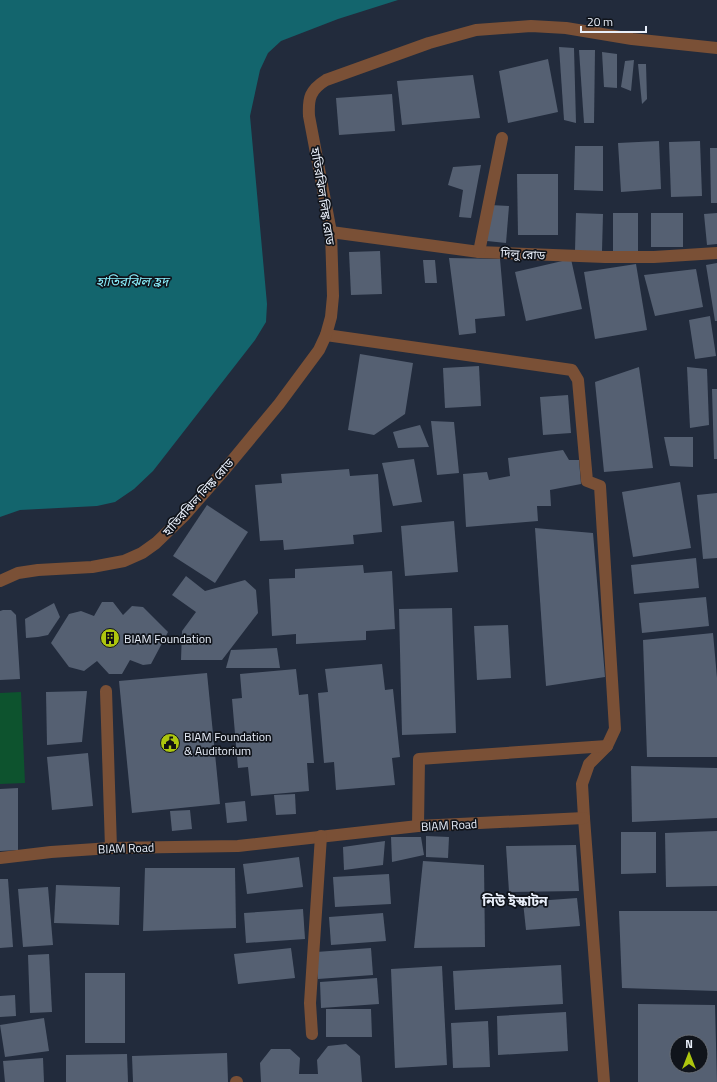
<svg xmlns="http://www.w3.org/2000/svg" width="717" height="1082" viewBox="0 0 717 1082" font-family="'Titillium Web','Noto Sans Bengali',sans-serif">
	<rect width="100%" height="100%" fill="#222b3c"/>
	<polygon fill="#0d532e" points="21,692 25,783 0,784 0,693"/>
	<polygon fill="#13656d" points="0,0 398,0 338,19 281,41 268,53 260,70 250,116 267,304 266,322 255,340 153,471 134,489 115,502 97,506 20,510 0,517"/>
	<g fill="#556072" fill-rule="evenodd">
		<polygon points="559,47 574,48 576,123 564,120"/>
		<polygon points="579,50 595,50 594,123 584,123"/>
		<polygon points="602,52 617,54 617,88 604,87"/>
		<polygon points="548,59 558,112 508,123 499,71"/>
		<polygon points="634,60 631,91 621,87 625,61"/>
		<polygon points="638,64 646,64 647,99 642,104"/>
		<polygon points="473,75 480,118 402,125 397,81"/>
		<polygon points="392,94 395,131 339,135 336,98"/>
		<polygon points="659,141 661,189 621,192 618,143"/>
		<polygon points="700,141 702,196 671,197 669,142"/>
		<polygon points="575,146 603,146 603,191 574,190"/>
		<polygon points="710,148 717,148 717,203 711,203"/>
		<polygon points="481,165 471,218 459,217 463,190 448,185 453,167"/>
		<polygon points="517,174 558,174 558,235 518,235"/>
		<polygon points="490,205 509,206 506,243 487,241"/>
		<polygon points="576,213 603,214 602,251 575,251"/>
		<rect x="613" y="213" width="25" height="38"/>
		<rect x="651" y="213" width="32" height="34"/>
		<polygon points="717,213 717,244 707,245 704,214"/>
		<polygon points="380,251 382,294 351,295 349,252"/>
		<polygon points="449,258 500,259 505,316 475,319 476,333 459,335"/>
		<polygon points="571,259 582,309 526,321 515,272"/>
		<polygon points="423,260 435,260 437,283 425,283"/>
		<polygon points="717,263 717,321 715,321 706,265"/>
		<polygon points="636,264 647,330 595,339 584,272"/>
		<polygon points="696,269 703,307 655,316 644,275"/>
		<polygon points="710,316 716,356 695,359 689,320"/>
		<polygon points="360,354 413,363 405,414 374,435 348,430"/>
		<polygon points="479,366 481,406 445,408 443,368"/>
		<polygon points="639,367 653,468 604,472 595,382"/>
		<polygon points="687,367 707,369 709,425 690,428"/>
		<polygon points="712,389 717,389 717,459 714,459"/>
		<polygon points="568,395 571,433 543,435 540,397"/>
		<polygon points="431,421 454,422 459,473 437,475"/>
		<polygon points="420,425 429,447 398,448 393,432"/>
		<polygon points="664,437 693,437 693,467 670,466"/>
		<polygon points="563,450 569,460 579,460 581,484 550,490 551,506 537,506 538,521 466,527 463,474 487,472 489,480 510,476 508,458"/>
		<polygon points="414,459 422,502 393,506 382,463"/>
		<polygon points="349,469 350,476 378,474 382,532 353,535 354,544 284,550 283,540 260,541 255,485 282,483 281,474"/>
		<polygon points="680,482 691,548 633,557 622,492"/>
		<polygon points="717,493 717,558 703,559 697,495"/>
		<polygon points="207,505 248,532 215,583 173,556"/>
		<polygon points="454,521 458,572 405,576 401,526"/>
		<polygon points="535,528 593,533 605,677 546,686"/>
		<polygon points="696,558 699,588 634,594 631,565"/>
		<polygon points="363,565 364,573 392,571 395,629 366,631 366,640 296,644 296,634 272,636 269,579 295,578 295,569"/>
		<polygon points="186,576 205,591 245,580 256,590 258,613 222,660 181,660 182,631 196,612 172,595"/>
		<polygon points="706,597 709,626 642,633 639,603"/>
		<polygon points="102,602 113,602 123,615 132,606 143,607 168,632 151,664 143,665 130,660 122,674 109,674 97,661 84,671 69,667 51,643 69,614 81,611 94,616"/>
		<polygon points="54,603 60,617 48,635 38,637 26,638 25,619"/>
		<polygon points="452,608 456,733 402,735 399,609"/>
		<polygon points="3,610 11,610 16,615 20,679 0,680 0,611"/>
		<polygon points="508,625 511,678 477,680 474,626"/>
		<polygon points="713,633 717,678 717,757 647,757 643,640"/>
		<polygon points="277,648 280,668 226,668 231,650"/>
		<polygon points="382,664 385,690 393,689 400,757 392,758 395,785 336,790 334,762 324,763 318,693 328,692 325,669"/>
		<polygon points="296,669 299,695 308,694 314,763 307,763 309,791 251,796 248,767 238,768 232,699 242,698 240,674"/>
		<polygon points="207,673 220,804 132,813 119,681"/>
		<polygon points="87,691 82,742 47,745 46,692"/>
		<polygon points="88,753 93,806 52,810 47,757"/>
		<polygon points="631,766 717,768 717,818 632,822"/>
		<polygon points="18,788 18,850 0,851 0,789"/>
		<polygon points="295,794 296,814 276,815 274,795"/>
		<polygon points="245,801 247,821 227,823 225,803"/>
		<polygon points="190,810 192,829 172,831 170,811"/>
		<polygon points="717,831 717,886 666,887 665,833"/>
		<polygon points="621,832 656,832 656,873 621,874"/>
		<polygon points="426,836 449,837 448,858 426,857"/>
		<polygon points="391,837 421,837 424,855 392,862"/>
		<polygon points="385,841 383,865 344,870 343,847"/>
		<polygon points="576,845 579,891 509,892 506,846"/>
		<polygon points="299,857 303,887 247,894 243,864"/>
		<polygon points="423,861 484,865 485,947 414,948"/>
		<polygon points="145,868 235,868 236,928 143,931"/>
		<polygon points="389,874 391,904 335,907 333,877"/>
		<polygon points="0,879 8,879 13,947 0,948"/>
		<polygon points="56,885 120,887 119,925 54,923"/>
		<polygon points="48,887 53,945 23,947 18,889"/>
		<polygon points="577,898 580,926 526,930 523,902"/>
		<polygon points="303,909 305,939 246,943 244,913"/>
		<polygon points="619,911 717,911 717,991 622,988"/>
		<polygon points="383,913 386,941 331,945 329,917"/>
		<polygon points="291,948 295,978 238,984 234,954"/>
		<polygon points="371,948 373,975 318,979 316,952"/>
		<polygon points="49,954 52,1012 30,1013 28,955"/>
		<polygon points="561,965 563,1004 455,1010 453,971"/>
		<polygon points="442,966 447,1065 395,1068 391,969"/>
		<rect x="85" y="973" width="40" height="70"/>
		<polygon points="377,978 379,1004 321,1008 320,982"/>
		<polygon points="15,995 16,1016 0,1017 0,996"/>
		<path d="M638 1004 715 1005 717 1082H638ZM677 1042H701V1066H677Z"/>
		<polygon points="326,1009 371,1009 372,1037 326,1037"/>
		<polygon points="566,1012 568,1051 498,1055 497,1016"/>
		<polygon points="44,1018 49,1051 5,1057 0,1025"/>
		<polygon points="488,1021 490,1067 453,1068 451,1023"/>
		<polygon points="346,1044 360,1056 362,1082 261,1082 260,1063 271,1049 290,1049 300,1058 299,1074 318,1074 317,1060 328,1046"/>
		<polygon points="227,1053 228,1082 133,1082 132,1056"/>
		<polygon points="127,1054 128,1082 66,1082 66,1055"/>
		<polygon points="43,1058 44,1082 5,1082 3,1061"/>
	</g>
	<g fill="none" stroke-linecap="round" stroke-linejoin="round">
		<g stroke="#7a5036" stroke-width="12">
			<polyline points="331,232 479,252 605,257 654,257 717,253"/>
			<polyline points="479,252 502,138"/>
			<polyline points="326,335 572,370 578,380 587,481 600,486 615,729 607,746 589,764 582,784 584,818 604,1082"/>
			<path d="M0 581 18 573 38 570 92 567 124 561 142 553 156 543 184 516 226 468 279 404 319 350 326 335 331 317 333 296 331 232 309 116C308 98 310 90 326 80L429 43 476 30 531 26 566 28 632 39 717 48"/>
			<polyline points="106,691 111,848"/>
			<polyline points="418,826 419,759 607,746"/>
			<polyline points="0,858 51,852 111,848 238,846 418,826 584,818"/>
			<polyline points="312,1034 310,1003 321,836"/>
			<polyline points="236,1082 237,1082"/>
		</g>
	</g>
	<defs>
		<g id="building-disc" transform="scale(1)"><circle r="9.5" fill="#adc60e" stroke="#10141b"/><path d="M-4-6H4V6H1V3H-1V6H-4ZM-2.5-4.3h1.7v1.8h-1.7ZM.8-4.3h1.7v1.8H.8ZM-2.5-1h1.7V.8h-1.7ZM.8-1h1.7V.8H.8Z" fill="#111"/></g>
		<g id="civic-disc" transform="scale(1)"><circle r="9.5" fill="#adc60e" stroke="#10141b"/><path d="M-.6-6.5H3V-4.5H.6V-3L4-1V1h2V6H-6V1h2V-1L-.6-3ZM-1.2 2.5V6h2.4V2.5Z" fill="#111"/></g>
	</defs>
	<g fill-rule="evenodd">
		<use href="#building-disc" x="110" y="638"/>
		<use href="#civic-disc" x="170" y="743"/>
	</g>
	<g text-anchor="middle" dominant-baseline="central" stroke-width="3.5" stroke-linejoin="round" paint-order="stroke">
		<g font-size="12" fill="#e9effa" stroke="#10141b">
			<text transform="translate(323 196) rotate(81)">হাতিরঝিল লিঙ্ক রোড</text>
			<text transform="translate(523 254) rotate(3)">দিলু রোড</text>
			<text transform="translate(198 497) rotate(-48)">হাতিরঝিল লিঙ্ক রোড</text>
			<text transform="translate(449 825) rotate(-3)">BIAM Road</text>
			<text transform="translate(126 848) rotate(-2)">BIAM Road</text>
		</g>
		<g font-size="12" fill="#e9effa" stroke="#10141b" text-anchor="start">
			<text x="124" y="638">BIAM Foundation</text>
			<text x="184" y="736">BIAM Foundation<tspan x="184" dy="14">&amp; Auditorium</tspan></text>
		</g>
		<g font-size="13" font-style="italic" fill="#8bf2ff" stroke="#10141b">
			<text x="132" y="281">হাতিরঝিল হ্রদ</text>
		</g>
		<g font-size="14" font-weight="bold" fill="#e9effa" stroke="#10141b">
			<text x="515" y="900">নিউ ইস্কাটন</text>
		</g>
	</g>
	<g transform="translate(689 1054)"><circle r="19" fill="#10141b" stroke="#676c74"/>
	<path d="M0-3L7 15L0 10L-7 15Z" fill="#adc60e"/>
	<text y="-6" font-size="11" font-weight="bold" text-anchor="middle" fill="#e9effa">N</text>
	</g>
	<path d="M581 26v6h65v-6" fill="none" stroke="#e9effa" stroke-width="2"/>
	<text x="587" y="26" font-size="12" fill="#e9effa" stroke="#10141b" stroke-width="3" paint-order="stroke">20 m</text>
</svg>
